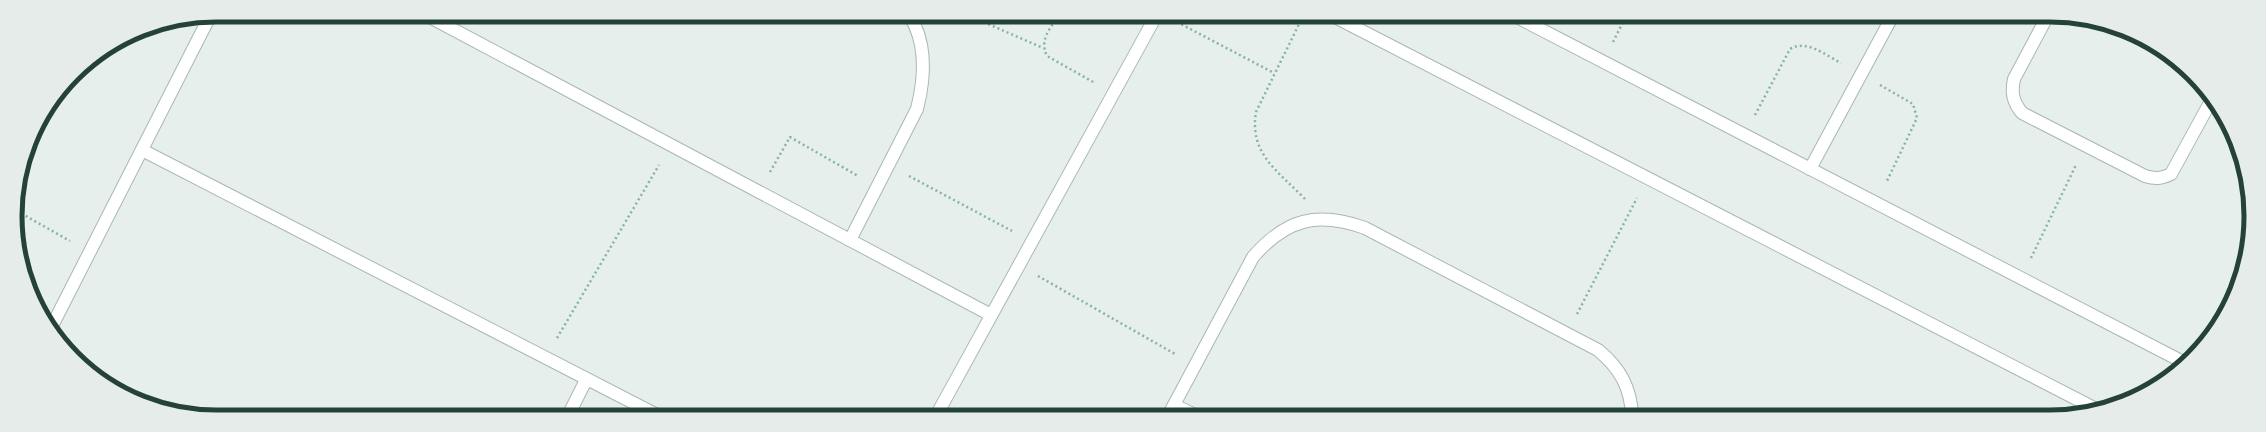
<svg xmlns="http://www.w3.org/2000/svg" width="2266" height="432" viewBox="0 0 2266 432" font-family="'Open Sans',sans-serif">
	<rect width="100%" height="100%" fill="#e6efeb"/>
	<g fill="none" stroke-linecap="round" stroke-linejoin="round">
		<g stroke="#a8b8b2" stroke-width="14">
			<path id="lane" d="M2047 17 2014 79C2011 93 2013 102 2022 113L2145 176C2155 179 2161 179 2171 174L2212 99"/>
		</g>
		<g stroke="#a8b8b2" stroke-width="14">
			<g id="street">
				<polyline points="426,15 991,315"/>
				<polyline points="1333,16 2096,409"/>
				<polyline points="1515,16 2185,363"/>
				<polyline points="142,150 659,416"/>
				<polyline points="1810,169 1892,17"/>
				<path d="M850 240 917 109C925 78 927 44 910 16"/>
				<polyline points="52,326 210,16"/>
				<polyline points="1174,405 1197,416"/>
				<polyline points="568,416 586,380"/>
				<polyline points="936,416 1156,16"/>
				<path d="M1168 416 1253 257C1286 219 1317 211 1365 228L1598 350C1620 368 1631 388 1632 416"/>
			</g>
		</g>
		<g stroke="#86b3a5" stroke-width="2.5" stroke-dasharray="2 3" stroke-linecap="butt">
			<polyline points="970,16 1043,48"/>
			<path d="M1058 16C1050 29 1039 40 1047 56L1095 83"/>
			<path d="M1303 16 1256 112C1249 154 1278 171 1305 199"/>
			<polyline points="1177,22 1274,73"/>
			<polyline points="1613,42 1626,16"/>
			<polyline points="1880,85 1913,104 1917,118 1886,183"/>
			<path d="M1755 115 1790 49C1807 39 1825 55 1841 63"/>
			<polyline points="770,172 790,137 858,176"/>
			<polyline points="909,176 1012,231"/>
			<polyline points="17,211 70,241"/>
			<polyline points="2031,258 2076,165"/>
			<polyline points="1038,276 1175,354"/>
			<polyline points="1577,314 1637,198"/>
			<polyline points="557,338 659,165"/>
		</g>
		<use href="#lane" stroke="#fff" stroke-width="12"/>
		<use href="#street" stroke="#fff" stroke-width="12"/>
	</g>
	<path d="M0 0H2266V432H0ZM216 22H2050A194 194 0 0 1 2244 216V216A194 194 0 0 1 2050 410H216A194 194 0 0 1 22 216V216A194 194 0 0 1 216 22Z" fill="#e6ecea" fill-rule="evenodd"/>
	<path fill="none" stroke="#24423a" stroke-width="5" d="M216 22H2050A194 194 0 0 1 2244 216V216A194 194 0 0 1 2050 410H216A194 194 0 0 1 22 216V216A194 194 0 0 1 216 22Z"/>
</svg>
